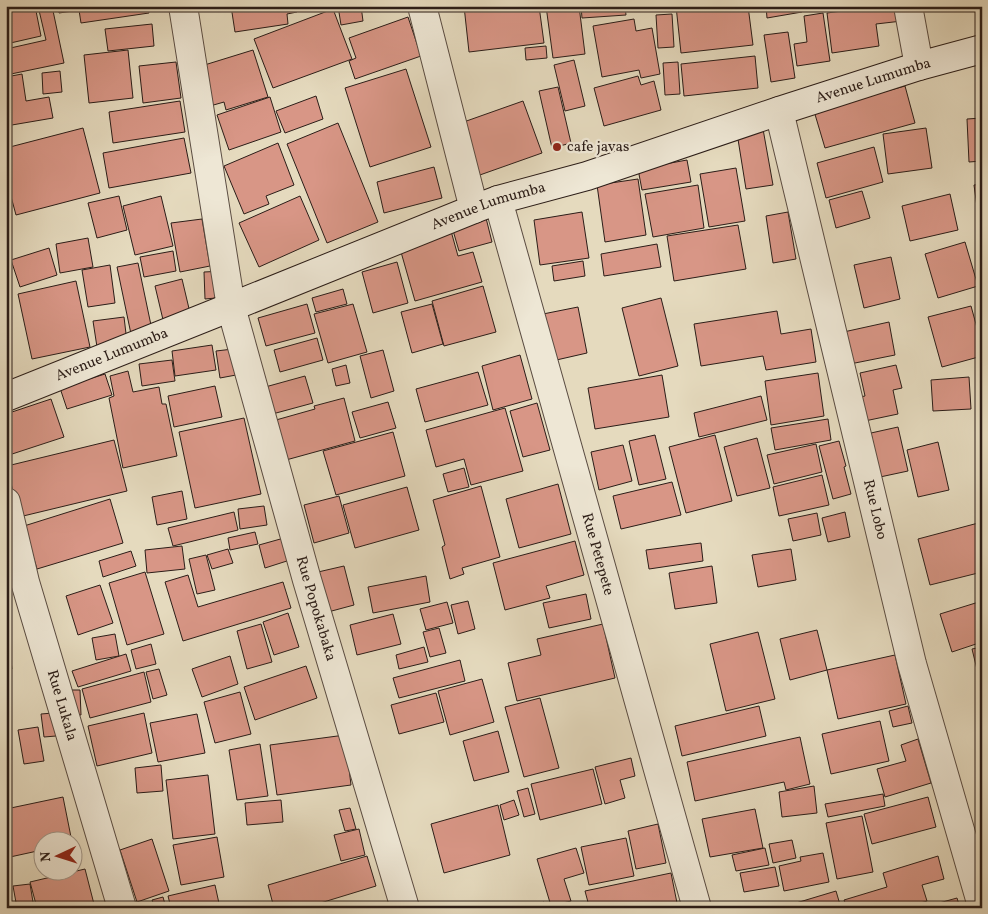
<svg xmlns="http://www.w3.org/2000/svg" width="988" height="914" viewBox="0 0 988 914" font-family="Vollkorn,serif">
	<rect width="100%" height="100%" fill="#e5dabe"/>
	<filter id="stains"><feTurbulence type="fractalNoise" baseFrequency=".004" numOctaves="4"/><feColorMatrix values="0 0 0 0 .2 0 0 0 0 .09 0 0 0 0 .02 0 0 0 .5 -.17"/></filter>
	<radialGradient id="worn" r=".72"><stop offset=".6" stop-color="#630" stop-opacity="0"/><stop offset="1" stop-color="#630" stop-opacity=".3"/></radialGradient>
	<g fill="#d89686" stroke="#2b1d18">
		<polygon points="6,6 35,6 41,36 6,44"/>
		<polygon points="38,6 52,6 64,63 6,75 6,49 46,40"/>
		<polygon points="58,6 148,6 149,13 81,23 79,10 59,13"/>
		<polygon points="231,6 296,6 297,12 287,14 288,24 235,32"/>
		<polygon points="338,6 361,6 363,21 341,25"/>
		<polygon points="464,6 539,6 544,43 469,52"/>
		<polygon points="546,6 579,6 585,54 553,58"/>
		<polygon points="581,6 625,6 626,15 582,18"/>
		<polygon points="676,6 748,6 753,45 681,53"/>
		<polygon points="766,6 801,6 802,12 767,18"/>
		<polygon points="824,6 850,6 824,10"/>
		<polygon points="864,6 900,6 902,21 876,24 879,46 832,53 827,13 864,8"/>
		<polygon points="333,9 352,59 273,88 254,39"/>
		<polygon points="823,13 830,61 797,66 794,44 807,42 804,16"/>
		<polygon points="672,14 674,47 658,48 656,15"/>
		<polygon points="408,17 421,56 355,79 349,61 356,58 349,38"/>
		<polygon points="634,19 636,31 652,28 660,74 641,78 639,70 602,77 593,26"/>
		<polygon points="152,24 154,46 108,51 105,29"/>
		<polygon points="788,32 795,78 771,82 764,35"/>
		<polygon points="546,46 547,58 526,60 525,48"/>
		<polygon points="128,50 133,98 89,103 84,55"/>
		<polygon points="253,50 268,97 226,110 224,102 210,106 198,67"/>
		<polygon points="755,56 758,88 684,96 681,64"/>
		<polygon points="574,60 585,106 565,111 554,65"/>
		<polygon points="176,62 181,98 143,103 139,66"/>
		<polygon points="678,62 680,94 665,95 663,63"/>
		<polygon points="406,69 431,147 370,167 345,88"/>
		<polygon points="60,71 62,92 43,94 42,73"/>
		<polygon points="22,74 26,101 49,97 53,118 6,126 6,77"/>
		<polygon points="638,76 641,85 654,81 661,110 604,126 594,88"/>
		<polygon points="905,86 915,123 825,148 814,111"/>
		<polygon points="558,87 571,143 552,148 539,91"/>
		<polygon points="316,96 323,119 285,133 276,111"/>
		<polygon points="270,97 281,132 229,150 217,115"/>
		<polygon points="180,101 185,132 113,143 109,112"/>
		<polygon points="523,101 542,153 477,176 458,124"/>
		<polygon points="982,118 982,161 969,162 967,119"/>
		<polygon points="338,123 378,222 327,243 287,144"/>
		<polygon points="83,128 100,193 16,215 6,178 6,148"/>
		<polygon points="926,128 932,168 888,174 883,134"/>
		<polygon points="763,129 773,185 746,189 737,133"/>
		<polygon points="184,138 191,173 109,188 103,153"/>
		<polygon points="278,143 294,185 266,196 269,204 244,214 224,166"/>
		<polygon points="874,147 883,182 826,198 817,163"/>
		<polygon points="687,160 691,182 642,190 638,169"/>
		<polygon points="434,167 442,198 384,213 377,182"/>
		<polygon points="736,168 745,221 709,227 700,174"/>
		<polygon points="638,179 646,235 605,242 597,185"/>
		<polygon points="982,184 982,222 979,222 974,185"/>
		<polygon points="698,185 704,228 653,237 645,194"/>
		<polygon points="862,191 870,218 836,228 829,200"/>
		<polygon points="950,194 958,230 910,241 902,206"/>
		<polygon points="119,196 127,230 97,238 88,203"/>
		<polygon points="161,196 173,246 135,255 123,206"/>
		<polygon points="300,196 319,240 259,267 239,223"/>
		<polygon points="582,212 589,258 540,265 534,220"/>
		<polygon points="788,212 796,259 773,263 766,216"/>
		<polygon points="486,218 492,242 459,251 452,227"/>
		<polygon points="202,219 210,266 180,272 171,223"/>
		<polygon points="738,225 746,269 674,281 667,236"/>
		<polygon points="451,231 458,256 473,252 482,282 415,301 399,245"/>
		<polygon points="88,238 93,267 60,273 56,244"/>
		<polygon points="965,242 978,286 938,298 925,254"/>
		<polygon points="657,244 661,267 604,276 601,254"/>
		<polygon points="49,248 57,275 20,287 11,260"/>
		<polygon points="173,251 176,271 144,277 140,257"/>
		<polygon points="891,257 900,299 864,308 854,265"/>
		<polygon points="583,261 585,276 554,281 552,266"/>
		<polygon points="397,262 408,303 373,313 362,272"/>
		<polygon points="138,263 152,330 131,334 117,267"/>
		<polygon points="110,265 115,303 88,307 82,270"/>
		<polygon points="224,271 226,297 205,299 204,272"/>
		<polygon points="182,279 191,317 164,324 155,286"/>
		<polygon points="76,281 90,347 32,359 18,294"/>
		<polygon points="483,286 496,332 444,346 432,301"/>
		<polygon points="343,289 347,304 316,312 312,298"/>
		<polygon points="661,298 678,366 639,376 622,308"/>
		<polygon points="307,304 315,333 266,346 258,318"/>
		<polygon points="353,304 367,352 328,363 314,314"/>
		<polygon points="432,304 443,344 412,353 401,312"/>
		<polygon points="971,306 982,346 982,356 942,367 928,317"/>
		<polygon points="578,307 587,353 552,361 543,314"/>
		<polygon points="777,311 781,334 811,329 816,362 766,370 763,356 701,366 694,324"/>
		<polygon points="124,317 127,342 97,347 93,321"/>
		<polygon points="889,322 895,355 845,365 839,333"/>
		<polygon points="317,338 323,360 280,372 274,350"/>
		<polygon points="212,345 216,370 175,376 172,351"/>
		<polygon points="233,349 236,375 220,378 216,351"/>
		<polygon points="383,350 394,391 371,398 360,356"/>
		<polygon points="520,355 532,399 493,410 482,366"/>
		<polygon points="172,360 175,381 142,386 139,364"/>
		<polygon points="346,365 350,383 336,386 332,369"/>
		<polygon points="896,365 902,388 893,390 898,414 860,422 855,398 865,396 860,373"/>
		<polygon points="128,371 133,392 159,387 162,404 166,404 177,456 123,468 109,398 114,396 110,376"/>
		<polygon points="478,372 488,405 425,422 416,389"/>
		<polygon points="818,373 824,416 771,425 765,381"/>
		<polygon points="105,374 112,395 67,409 60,388"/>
		<polygon points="662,375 669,417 595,429 588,388"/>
		<polygon points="305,376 313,403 265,416 258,389"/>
		<polygon points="969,377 971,409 933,411 931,380"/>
		<polygon points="215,386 222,417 174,427 168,396"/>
		<polygon points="761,396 767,420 699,437 694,413"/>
		<polygon points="344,398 355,441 286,460 276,420 315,409 314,406"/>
		<polygon points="51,399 64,437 6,456 6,414"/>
		<polygon points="388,402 396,428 360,438 352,412"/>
		<polygon points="537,403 550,450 523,457 510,411"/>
		<polygon points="505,408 523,471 471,485 464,459 436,467 426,430"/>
		<polygon points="244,418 261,494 195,508 179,432"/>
		<polygon points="828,419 831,440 775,450 771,428"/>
		<polygon points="898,427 908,471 880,477 871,433"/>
		<polygon points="393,432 405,476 336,495 323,451"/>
		<polygon points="655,435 666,479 639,485 629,441"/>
		<polygon points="715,435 732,501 686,513 669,447"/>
		<polygon points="757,438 770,488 737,496 724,447"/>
		<polygon points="114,440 127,491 19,517 7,466"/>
		<polygon points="839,441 846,466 844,467 851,494 833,499 819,446"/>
		<polygon points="938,442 949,490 918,497 907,450"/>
		<polygon points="816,444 822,472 774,484 767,455"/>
		<polygon points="623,445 632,481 599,490 591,452"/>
		<polygon points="464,468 469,487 448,492 443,474"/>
		<polygon points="822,475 829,505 779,516 773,487"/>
		<polygon points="672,482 681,515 621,529 613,496"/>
		<polygon points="558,484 571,534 519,548 506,499"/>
		<polygon points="481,486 500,557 462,568 464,574 450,579 442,547 445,545 433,500"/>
		<polygon points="407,487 419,530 355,548 343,505"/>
		<polygon points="182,491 187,519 157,525 152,497"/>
		<polygon points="339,496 349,533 314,543 304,505"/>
		<polygon points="110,499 123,543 37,569 24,526"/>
		<polygon points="264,506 267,525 240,529 238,509"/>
		<polygon points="234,512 238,530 173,546 168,528"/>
		<polygon points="845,512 850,537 828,542 822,518"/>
		<polygon points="817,513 821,535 793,541 788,519"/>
		<polygon points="982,522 982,572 930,585 918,539"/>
		<polygon points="255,532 258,544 230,550 228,538"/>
		<polygon points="284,538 290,560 265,568 259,545"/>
		<polygon points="575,541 584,575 546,586 550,598 505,610 493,563"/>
		<polygon points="701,543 703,561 649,569 646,550"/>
		<polygon points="182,546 185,569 147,573 145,550"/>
		<polygon points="228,549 233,563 212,569 207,555"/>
		<polygon points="791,549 796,580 758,587 752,555"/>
		<polygon points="131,551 136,566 103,577 99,561"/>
		<polygon points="206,555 215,590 197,594 189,559"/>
		<polygon points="344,566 354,605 328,612 318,572"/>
		<polygon points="712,566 717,603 675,609 669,573"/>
		<polygon points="145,572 164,634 127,645 109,583"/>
		<polygon points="188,575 198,607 283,582 291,608 183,641 165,582"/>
		<polygon points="426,576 430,602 373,613 368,587"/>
		<polygon points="100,585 113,623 78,635 66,596"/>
		<polygon points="586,594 591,619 549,628 543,603"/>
		<polygon points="468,601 475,629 458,634 451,605"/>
		<polygon points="982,601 982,642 952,652 940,614"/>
		<polygon points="447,602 453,623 426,630 420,609"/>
		<polygon points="288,613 299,647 274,655 263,622"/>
		<polygon points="393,614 401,644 357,655 350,625"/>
		<polygon points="6,619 12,669 6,670"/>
		<polygon points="261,624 272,662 247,669 237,631"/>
		<polygon points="603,624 615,678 517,701 508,663 541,655 537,639"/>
		<polygon points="439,628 446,653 430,657 423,632"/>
		<polygon points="817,630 827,670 790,680 780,639"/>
		<polygon points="758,632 775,699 726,711 710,644"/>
		<polygon points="115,634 119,656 96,660 92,638"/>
		<polygon points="151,644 156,664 136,669 131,650"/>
		<polygon points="424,647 428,662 399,669 396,655"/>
		<polygon points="982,647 982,690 972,649"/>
		<polygon points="126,654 131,671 78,687 72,671"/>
		<polygon points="895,655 906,704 838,719 827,670"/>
		<polygon points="230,656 238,684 202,697 192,669"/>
		<polygon points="460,660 465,681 399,698 393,678"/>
		<polygon points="306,666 317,698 255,720 244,687"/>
		<polygon points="159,669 167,695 153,699 146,672"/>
		<polygon points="144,672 151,702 90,718 82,689"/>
		<polygon points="482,679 494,722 450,735 438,691"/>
		<polygon points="67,690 80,690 81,715 69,715"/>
		<polygon points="240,692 251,734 215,743 204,702"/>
		<polygon points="436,693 444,722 399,734 391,705"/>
		<polygon points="540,698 559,768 524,777 505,707"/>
		<polygon points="759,706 766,736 682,756 675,726"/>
		<polygon points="908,706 912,723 893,727 889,711"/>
		<polygon points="53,713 56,736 44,737 41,714"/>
		<polygon points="144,713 152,753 97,766 88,726"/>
		<polygon points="197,714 205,753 158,762 150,723"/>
		<polygon points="880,721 889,761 831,774 822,734"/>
		<polygon points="38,727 44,761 24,764 18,730"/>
		<polygon points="498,731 509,772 474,781 463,741"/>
		<polygon points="345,735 351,785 277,795 270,745"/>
		<polygon points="800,737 810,784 786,790 784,782 695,801 687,762"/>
		<polygon points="918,739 931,783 885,797 877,769 906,761 901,745"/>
		<polygon points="260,744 268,796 237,800 229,750"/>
		<polygon points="631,758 635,776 620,780 625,798 605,804 595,767"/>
		<polygon points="161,765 163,791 137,793 135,768"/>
		<polygon points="593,769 602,804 540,820 531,784"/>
		<polygon points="208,775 215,834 173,839 166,780"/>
		<polygon points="814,786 817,813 782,817 779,792"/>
		<polygon points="528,788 535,814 524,817 517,791"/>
		<polygon points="883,794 885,806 828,817 825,804"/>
		<polygon points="63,797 72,842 42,842 42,850 10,857 6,840 6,809"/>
		<polygon points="928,797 936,827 872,844 864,814"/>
		<polygon points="281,800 283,822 247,825 245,803"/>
		<polygon points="514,800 519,815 504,820 500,805"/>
		<polygon points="498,805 510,855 444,873 431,824"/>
		<polygon points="350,808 356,829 345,831 339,810"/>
		<polygon points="755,809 763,848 710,857 702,819"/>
		<polygon points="862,816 873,872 837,879 826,823"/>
		<polygon points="658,824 666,863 636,869 628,831"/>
		<polygon points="359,829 365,855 341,861 334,835"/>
		<polygon points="217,837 224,877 181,885 173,845"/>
		<polygon points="626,838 634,876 589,885 581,847"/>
		<polygon points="152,839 169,891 137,902 120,850"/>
		<polygon points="792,840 796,858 773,863 769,844"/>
		<polygon points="576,848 584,873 564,879 571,901 551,906 537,859"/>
		<polygon points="765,848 769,865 736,871 732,855"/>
		<polygon points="823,853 829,882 784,891 779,866 801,861 800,857"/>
		<polygon points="367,856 376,886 304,908 274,908 268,885"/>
		<polygon points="938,856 944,879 922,885 927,901 904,908 847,908 844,900 887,887 883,873"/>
		<polygon points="775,867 779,886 744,892 740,873"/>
		<polygon points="85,869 95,908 37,908 30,882"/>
		<polygon points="671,873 678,908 582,908 589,906 585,891"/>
		<polygon points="30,884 34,908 17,908 13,886"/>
		<polygon points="215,885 220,908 171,908 168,896"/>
		<polygon points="9,889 13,908 6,908 6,890"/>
		<polygon points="836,891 841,908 797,908 796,903"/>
		<polygon points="163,897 166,908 155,908 152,900"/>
		<polygon points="957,898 960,908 921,908"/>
		<polygon points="544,902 546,908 526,908"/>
	</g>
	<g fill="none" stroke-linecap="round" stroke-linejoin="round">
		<g stroke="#5a4c42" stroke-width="30">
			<g id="street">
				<path id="s1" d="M183 6 231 307 307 580 405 908"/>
				<polyline points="422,6 474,209"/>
				<polyline points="908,6 919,66"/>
				<path id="s2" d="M779 111 912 664 982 906"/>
				<path id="s3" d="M498 200 697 908"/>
				<path id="s4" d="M6 502 25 582 122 908"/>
			</g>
		</g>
		<g stroke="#2b1d18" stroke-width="30">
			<g id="secondary">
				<path id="s5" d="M6 397 231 307 474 209 498 200 587 176 779 111 919 66 982 49"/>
			</g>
		</g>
		<use href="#street" stroke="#eee7d5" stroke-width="28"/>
		<use href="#secondary" stroke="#eee7d5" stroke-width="28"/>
	</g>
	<circle fill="#8f2418" stroke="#eee7d5" stroke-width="2" cx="557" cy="147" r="5"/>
	<g text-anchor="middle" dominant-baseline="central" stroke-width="4.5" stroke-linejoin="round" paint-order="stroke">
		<g font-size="15" fill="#2b1d18" stroke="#eee7d5">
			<text stroke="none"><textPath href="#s5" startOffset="924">Avenue Lumumba</textPath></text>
			<text stroke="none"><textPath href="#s5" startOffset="519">Avenue Lumumba</textPath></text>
			<text stroke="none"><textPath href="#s5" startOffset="114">Avenue Lumumba</textPath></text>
			<text stroke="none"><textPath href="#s2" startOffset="410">Rue Lobo</textPath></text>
			<text stroke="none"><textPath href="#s3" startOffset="368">Rue Petepete</textPath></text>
			<text stroke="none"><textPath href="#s1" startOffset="618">Rue Popokabaka</textPath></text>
			<text stroke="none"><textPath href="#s4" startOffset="211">Rue Lukala</textPath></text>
		</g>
		<g font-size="15" fill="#2b1d18" stroke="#eee7d5" text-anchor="start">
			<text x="567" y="147">cafe javas</text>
		</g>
	</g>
	<rect width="988" height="914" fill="none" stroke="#e5dabe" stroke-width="25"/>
	<rect x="8" y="8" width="973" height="899" fill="none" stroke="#2b1d18" stroke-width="2.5"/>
	<rect x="12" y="12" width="963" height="889" fill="none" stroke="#2b1d18"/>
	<g transform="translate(58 856) rotate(266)"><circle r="24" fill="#eee7d5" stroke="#a09689"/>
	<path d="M0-4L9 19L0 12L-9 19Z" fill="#8f2418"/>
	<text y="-8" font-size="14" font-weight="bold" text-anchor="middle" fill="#2b1d18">N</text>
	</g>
	<rect width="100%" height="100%" filter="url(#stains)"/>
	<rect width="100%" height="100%" fill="url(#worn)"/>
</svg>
